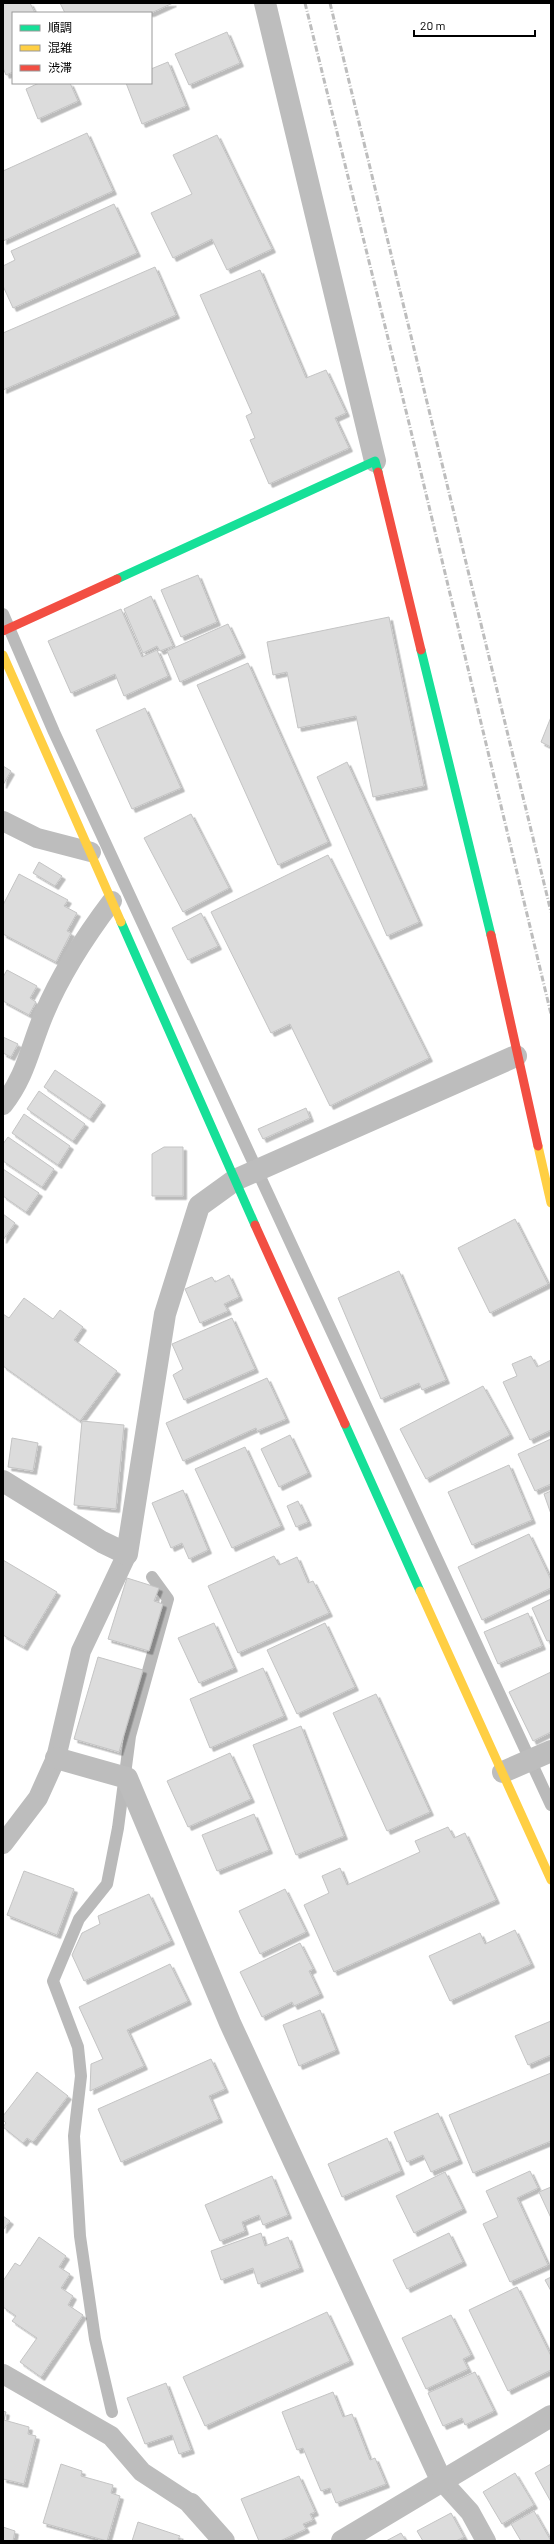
<svg xmlns="http://www.w3.org/2000/svg" width="554" height="2544" viewBox="0 0 554 2544" font-family="Barlow,'Noto Sans JP',sans-serif">
	<defs>
		<filter id="shadow"><feDropShadow dx="3.5" dy="3.5" stdDeviation="0" flood-color="#0004"/></filter>
	</defs>
	<rect width="100%" height="100%" fill="#fff"/>
	<g fill="none" stroke-linecap="round" stroke-linejoin="round">
		<g stroke="#bababa" stroke-width="12">
			<polyline points="3,614 54,732 551,1805"/>
			<polyline points="112,2412 95,2339 80,2236 74,2136 81,2076 78,2047 53,1981 79,1919 107,1884 118,1828 130,1736 168,1599 152,1577"/>
		</g>
	</g>
	<g fill="#dcdcdc" stroke="#c4c4c4" filter="url(#shadow)">
		<polygon points="3,3 30,3 35,13 13,13 13,72 6,75 3,68"/>
		<polygon points="60,3 173,3 151,13 65,13"/>
		<polygon points="227,32 240,63 189,85 175,54"/>
		<polygon points="168,62 186,106 142,124 126,83 151,83 151,69"/>
		<polygon points="39,83 70,83 78,101 38,119 26,89"/>
		<polygon points="87,133 113,191 3,241 3,171"/>
		<polygon points="217,135 272,249 227,270 212,239 173,258 151,213 192,194 173,155"/>
		<polygon points="114,204 137,253 13,308 3,286 3,266 15,260 11,251"/>
		<polygon points="155,267 176,315 3,390 3,333"/>
		<polygon points="260,270 306,378 326,370 346,413 335,418 349,448 269,484 250,440 255,438 246,416 252,413 200,295"/>
		<polygon points="198,575 217,622 181,637 161,590"/>
		<polygon points="151,596 173,646 160,651 157,646 143,653 124,609"/>
		<polygon points="121,609 142,657 157,650 168,676 124,696 115,674 71,693 48,641"/>
		<polygon points="389,617 424,786 373,797 356,716 298,728 287,672 273,675 267,642"/>
		<polygon points="228,624 242,654 180,682 167,651"/>
		<polygon points="248,663 328,842 278,865 197,685"/>
		<polygon points="145,708 181,788 132,809 96,730"/>
		<polygon points="551,717 551,747 541,742"/>
		<polygon points="347,762 419,922 387,936 317,777"/>
		<polygon points="3,766 11,771 3,785"/>
		<polygon points="191,814 229,888 183,912 144,838"/>
		<polygon points="328,855 429,1058 330,1106 290,1024 271,1033 211,912"/>
		<polygon points="39,862 62,876 55,886 33,873"/>
		<polygon points="19,874 68,900 64,906 77,913 67,931 71,933 56,962 3,934 3,905"/>
		<polygon points="201,913 218,946 188,960 172,928"/>
		<polygon points="7,970 37,986 30,998 36,1002 29,1015 3,1001 3,977"/>
		<polygon points="3,1037 18,1044 11,1057 3,1053"/>
		<polygon points="55,1070 102,1102 90,1119 44,1087"/>
		<polygon points="39,1091 85,1124 73,1141 27,1109"/>
		<polygon points="306,1108 310,1118 263,1139 258,1129"/>
		<polygon points="24,1114 70,1146 58,1165 12,1133"/>
		<polygon points="8,1137 54,1169 42,1187 3,1161 3,1144"/>
		<polygon points="164,1147 183,1147 183,1196 152,1196 152,1154"/>
		<polygon points="3,1169 39,1193 26,1212 3,1196"/>
		<polygon points="3,1214 15,1223 3,1240"/>
		<polygon points="515,1219 548,1284 490,1313 458,1248"/>
		<polygon points="399,1271 446,1380 422,1390 419,1383 381,1399 338,1298"/>
		<polygon points="229,1275 239,1297 224,1304 228,1311 200,1323 185,1289 212,1277 215,1282"/>
		<polygon points="24,1298 53,1319 60,1310 83,1327 74,1340 117,1371 80,1421 3,1366 3,1314 9,1318"/>
		<polygon points="232,1318 255,1369 184,1400 173,1375 183,1369 172,1344"/>
		<polygon points="531,1356 537,1367 551,1360 551,1430 530,1440 503,1382 517,1376 512,1364"/>
		<polygon points="267,1378 286,1419 257,1431 256,1428 183,1461 166,1423"/>
		<polygon points="483,1386 510,1435 426,1479 400,1429"/>
		<polygon points="82,1421 124,1425 116,1509 74,1505"/>
		<polygon points="290,1435 308,1473 279,1487 261,1449"/>
		<polygon points="12,1438 38,1443 33,1471 8,1467"/>
		<polygon points="551,1439 551,1484 535,1491 518,1454"/>
		<polygon points="245,1447 281,1526 232,1548 195,1469"/>
		<polygon points="509,1465 532,1520 472,1545 448,1492"/>
		<polygon points="183,1490 208,1550 189,1559 182,1543 171,1548 152,1503"/>
		<polygon points="551,1491 551,1514 544,1494"/>
		<polygon points="298,1501 308,1522 296,1527 287,1506"/>
		<polygon points="529,1534 551,1580 551,1588 482,1620 458,1567"/>
		<polygon points="274,1556 279,1565 297,1557 308,1583 313,1581 329,1613 238,1653 208,1586"/>
		<polygon points="3,1560 57,1592 24,1647 3,1635"/>
		<polygon points="127,1578 159,1588 154,1601 163,1604 149,1651 108,1639"/>
		<polygon points="551,1599 551,1640 547,1641 532,1608"/>
		<polygon points="528,1613 542,1646 498,1664 484,1632"/>
		<polygon points="214,1623 234,1668 199,1683 178,1638"/>
		<polygon points="325,1623 355,1687 297,1714 267,1650"/>
		<polygon points="98,1657 143,1670 119,1752 74,1739"/>
		<polygon points="263,1668 284,1716 210,1748 190,1699"/>
		<polygon points="551,1672 551,1732 533,1741 509,1692"/>
		<polygon points="376,1694 430,1812 387,1831 333,1713"/>
		<polygon points="301,1726 344,1836 296,1855 253,1745"/>
		<polygon points="230,1753 251,1799 188,1827 167,1781"/>
		<polygon points="254,1814 269,1850 217,1871 202,1835"/>
		<polygon points="448,1827 454,1838 465,1833 496,1900 334,1972 304,1905 329,1893 322,1876 340,1868 347,1885 420,1852 415,1841"/>
		<polygon points="24,1871 74,1889 57,1935 7,1915"/>
		<polygon points="285,1889 306,1932 260,1954 239,1911"/>
		<polygon points="149,1894 171,1941 84,1981 72,1955 82,1933 100,1924 98,1916"/>
		<polygon points="515,1930 531,1964 450,2001 429,1956 480,1933 485,1944"/>
		<polygon points="300,1943 313,1969 309,1971 320,1994 294,2006 292,2002 262,2017 240,1972"/>
		<polygon points="170,1964 188,2001 127,2030 144,2066 90,2091 91,2064 103,2059 79,2007"/>
		<polygon points="320,2010 336,2050 299,2066 283,2025"/>
		<polygon points="551,2021 551,2055 528,2065 515,2036"/>
		<polygon points="211,2059 225,2089 209,2096 219,2119 121,2162 98,2109"/>
		<polygon points="37,2072 68,2096 33,2142 27,2138 23,2143 3,2127 6,2123 3,2120 3,2116"/>
		<polygon points="551,2073 551,2141 473,2173 449,2115"/>
		<polygon points="438,2113 459,2160 431,2172 423,2155 407,2162 394,2132"/>
		<polygon points="387,2138 401,2171 342,2197 328,2164"/>
		<polygon points="530,2171 538,2188 517,2198 548,2265 510,2282 483,2224 498,2217 486,2191"/>
		<polygon points="445,2172 463,2209 414,2233 396,2196"/>
		<polygon points="272,2176 288,2215 263,2225 259,2215 242,2222 245,2231 220,2241 205,2205"/>
		<polygon points="551,2187 551,2218 539,2192"/>
		<polygon points="3,2216 10,2221 3,2230"/>
		<polygon points="261,2233 265,2246 288,2237 300,2268 258,2284 253,2268 221,2280 211,2251"/>
		<polygon points="449,2233 463,2262 407,2289 393,2260"/>
		<polygon points="39,2237 66,2256 59,2267 70,2274 61,2288 73,2296 68,2305 83,2315 41,2377 20,2362 37,2338 12,2321 16,2316 3,2307 3,2281 15,2263 20,2266"/>
		<polygon points="551,2277 551,2291 545,2280"/>
		<polygon points="517,2287 551,2356 551,2370 508,2391 469,2310"/>
		<polygon points="327,2312 350,2361 205,2426 183,2377"/>
		<polygon points="451,2315 471,2355 463,2359 468,2369 426,2389 402,2338"/>
		<polygon points="475,2372 494,2411 465,2425 462,2418 443,2426 428,2393"/>
		<polygon points="166,2383 191,2450 179,2454 172,2435 145,2444 127,2398"/>
		<polygon points="333,2392 343,2417 352,2414 370,2460 375,2458 386,2484 336,2503 330,2488 321,2491 303,2448 297,2450 282,2412"/>
		<polygon points="3,2411 6,2412 4,2420 29,2427 28,2434 36,2436 24,2484 3,2479"/>
		<polygon points="61,2464 82,2471 81,2476 113,2485 111,2493 120,2496 107,2541 43,2523"/>
		<polygon points="551,2464 551,2502 535,2473"/>
		<polygon points="515,2473 534,2505 502,2524 483,2492"/>
		<polygon points="299,2476 315,2512 310,2514 313,2520 303,2524 306,2529 280,2541 259,2541 241,2499"/>
		<polygon points="534,2511 551,2541 521,2541 511,2524"/>
		<polygon points="451,2513 464,2537 456,2541 423,2541 417,2531"/>
		<polygon points="138,2522 180,2536 178,2539 183,2541 132,2541"/>
		<polygon points="3,2527 15,2531 13,2541 3,2541"/>
		<polygon points="401,2533 406,2541 386,2541"/>
	</g>
	<g fill="none" stroke-linecap="round" stroke-linejoin="round">
		<g stroke="#bdbdbd" stroke-width="20">
			<polyline points="3,821 37,838 91,852"/>
			<path d="M3 1105C26 1076 30 1047 44 1014 60 976 87 934 112 901"/>
			<polyline points="3,1844 38,1798 56,1758 81,1651 127,1554"/>
			<polyline points="3,2374 111,2436 142,2472 191,2504"/>
			<polyline points="441,2480 470,2512 486,2541"/>
		</g>
		<g stroke="#bdbdbd" stroke-width="22">
			<polyline points="265,3 375,461"/>
			<polyline points="3,1481 102,1542 127,1554 165,1314 199,1206 235,1180 516,1056"/>
			<polyline points="56,1758 127,1778 230,2023 441,2480"/>
			<polyline points="503,1772 551,1751"/>
			<polyline points="191,2504 224,2541"/>
			<polyline points="342,2541 551,2416"/>
		</g>
		<g stroke="#16e098" stroke-width="9">
			<polyline points="117,579 375,461 378,472"/>
			<polyline points="421,650 491,935"/>
			<polyline points="121,922 255,1225"/>
			<polyline points="345,1424 420,1591"/>
		</g>
		<g stroke="#ffcf43" stroke-width="9">
			<polyline points="3,655 121,922"/>
			<polyline points="538,1146 551,1203"/>
			<polyline points="420,1591 551,1880"/>
		</g>
		<g stroke="#f24e42" stroke-width="9">
			<polyline points="378,472 421,650"/>
			<polyline points="3,631 117,579"/>
			<polyline points="491,935 538,1146"/>
			<polyline points="255,1225 345,1424"/>
		</g>
		<g stroke="#bdbdbd" stroke-width="3" stroke-dasharray="6 2 1 2" stroke-linecap="butt">
			<polyline points="305,3 409,423 551,1014"/>
			<polyline points="330,3 551,912"/>
		</g>
	</g>
	<rect width="554" height="2544" fill="none" stroke="#000000" stroke-width="8"/>
	<rect x="12" y="12" width="140" height="72" fill="#ffffff" stroke="#999999"/>
	<rect x="20" y="25" width="20" height="6" fill="#16e098" stroke="#999999"/>
	<text x="48" y="32" font-size="12" fill="#000000">順調</text>
	<rect x="20" y="45" width="20" height="6" fill="#ffcf43" stroke="#999999"/>
	<text x="48" y="52" font-size="12" fill="#000000">混雑</text>
	<rect x="20" y="65" width="20" height="6" fill="#f24e42" stroke="#999999"/>
	<text x="48" y="72" font-size="12" fill="#000000">渋滞</text>
	<path d="M414 30v6h121v-6" fill="none" stroke="#000000" stroke-width="2"/>
	<text x="420" y="30" font-size="12" fill="#000000" stroke="#ffffff" stroke-width="3" paint-order="stroke">20 m</text>
</svg>
